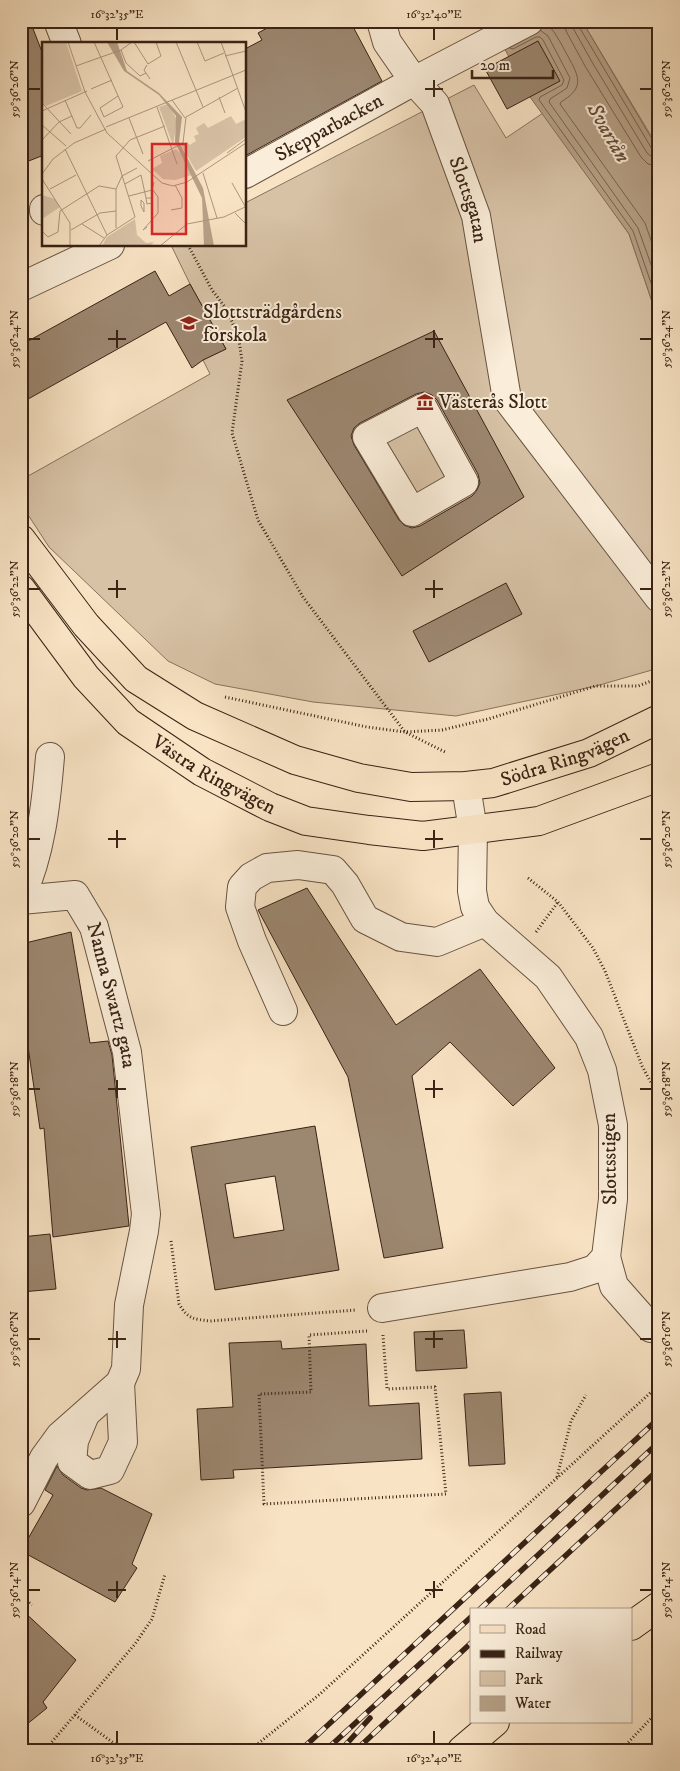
<svg xmlns="http://www.w3.org/2000/svg" width="680" height="1771" viewBox="0 0 680 1771" font-family="'IM FELL DW Pica',serif">
	<rect width="100%" height="100%" fill="#f8e3c4"/>
	<filter id="stains"><feTurbulence type="fractalNoise" baseFrequency=".004" numOctaves="4"/><feColorMatrix values="0 0 0 0 .2 0 0 0 0 .09 0 0 0 0 .02 0 0 0 .5 -.17"/></filter>
	<radialGradient id="worn" r=".72"><stop offset=".6" stop-color="#630" stop-opacity="0"/><stop offset="1" stop-color="#630" stop-opacity=".3"/></radialGradient>
	<g fill="#d7c2a6" stroke="#88725e">
		<polygon points="582,21 659,21 659,149"/>
		<polygon points="474,85 506,138 543,113 629,234 659,322 659,668 596,686 456,716 313,702 215,684 168,661 49,547 21,504 21,480 210,374 203,360 226,349 190,284 171,245 245,245 245,203"/>
	</g>
	<polygon fill="#b7a288" stroke="#846f5a" points="490,21 582,21 659,151 659,322 629,234 530,97 538,41 509,57"/>
	<g fill="none" stroke-linecap="round" stroke-linejoin="round">
		<g stroke="#78624e" stroke-width="1">
			<polyline points="564,21 566,31 585,66 641,157 648,164 659,166"/>
			<polyline points="572,21 573,28 592,62 647,153 652,157 659,159"/>
			<polyline points="578,21 578,25 652,149 659,152"/>
			<path d="M543 24 549 26 554 32C560 41 565 51 570 60 581 80 582 89 561 102L560 104 645 223 659 263"/>
			<polyline points="540,30 548,36 570,78 567,88 550,99 549,102 638,228 659,287"/>
			<polyline points="510,48 513,49 536,37 540,37 543,40 564,80 562,85 540,97 539,100 633,231 659,306"/>
		</g>
	</g>
	<g fill="#9c8770" stroke="#382315" fill-rule="evenodd">
		<polygon points="21,21 30,21 44,57 44,155 21,164"/>
		<polygon points="280,21 350,21 382,81 245,156 245,49 262,40 258,33"/>
		<polygon points="538,41 560,81 507,109 485,69"/>
		<polygon points="155,271 169,296 190,284 226,349 203,360 192,368 166,322 21,403 21,345"/>
		<path d="M434 331 524 497 402 576 287 400ZM424 392 432 395 437 400 478 474 480 483 477 490 472 496 420 526 412 528 404 525 399 520 354 445 351 436 354 428 360 423 416 394Z"/>
		<polygon points="506,583 522,614 429,662 413,631"/>
		<polygon points="307,888 396,1025 480,969 555,1068 513,1106 450,1042 412,1076 443,1248 384,1258 348,1077 258,910"/>
		<polygon points="71,932 90,1043 108,1041 112,1055 129,1226 53,1237 44,1128 40,1129 26,1033 21,1035 21,944"/>
		<path d="M315 1126 339 1270 215 1290 191 1147ZM275 1176 284 1230 234 1238 225 1184Z"/>
		<polygon points="50,1234 56,1289 21,1292 21,1237"/>
		<polygon points="464,1330 467,1368 416,1371 414,1332"/>
		<polygon points="281,1341 282,1349 366,1344 369,1406 419,1403 422,1459 233,1470 234,1478 201,1480 197,1409 233,1407 229,1343"/>
		<polygon points="501,1392 505,1464 469,1466 464,1394"/>
		<polygon points="57,1466 63,1475 81,1488 87,1490 101,1488 152,1514 132,1564 137,1568 115,1602 21,1551 53,1495 45,1490"/>
		<polygon points="21,1609 76,1660 43,1702 47,1708 21,1729"/>
	</g>
	<g fill="none" stroke-linecap="round" stroke-linejoin="round">
		<g stroke="#685341" stroke-width="30">
			<g id="minor">
				<polyline points="58,21 67,44"/>
				<path id="s1" d="M381 21 387 42 414 81 435 104 476 216 507 399 659 598"/>
				<path id="s2" d="M245 174 414 81 529 21"/>
				<polyline points="44,209 44,211"/>
				<polyline points="21,287 110,245"/>
				<polygon points="423,408 464,482 412,512 367,437"/>
				<path d="M21 897C41 853 46 804 50 757"/>
				<path id="s3" d="M21 900 75 895 94 927 127 1052 146 1214 144 1231 129 1305 126 1369 120 1383 60 1436 44 1458 21 1503"/>
				<polyline points="283,1011 252,941 240,907 242,887 251,877 267,868 298,865 333,870 345,884 365,919 401,937 437,942 485,922"/>
				<polyline points="606,1257 614,1286 651,1328"/>
				<polyline points="382,1308 570,1277 595,1269 606,1257 613,1199 613,1125 602,1070 589,1037 548,977 485,922 475,907 472,891 473,830 466,786"/>
				<polyline points="84,1417 74,1441 72,1462 90,1475 110,1470 123,1442 120,1383"/>
			</g>
		</g>
		<g stroke="#382315" stroke-width="30">
			<g id="major">
				<path id="s4" d="M21 539 86 625 136 679 195 716 295 760 359 778 411 787 466 786 493 783 589 753 659 719"/>
				<path id="s5" d="M21 589 86 677 128 722 202 772 270 807 306 821 369 830 423 836 539 821 659 777"/>
				<polyline points="631,1626 659,1606"/>
				<polyline points="462,1750 495,1722"/>
			</g>
		</g>
		<g stroke="#382315" stroke-width="3" stroke-dasharray="1 2.5" stroke-linecap="butt">
			<polyline points="188,245 212,290 228,311 239,340 242,361 232,433 258,520 303,597 405,732 445,752"/>
			<polyline points="473,402 481,401"/>
			<polyline points="225,697 367,727 405,732 442,730 488,719 596,686 638,686 659,678"/>
			<polyline points="528,878 558,902 593,948 605,971 642,1066 659,1097"/>
			<polyline points="536,932 558,902"/>
			<path d="M171 1241 179 1304C188 1319 193 1319 210 1321L356 1310"/>
			<polyline points="367,1331 309,1335 311,1392 259,1394 264,1504 446,1494 435,1387 387,1389 383,1335"/>
			<polyline points="557,1477 571,1421 586,1395"/>
			<polyline points="21,1596 32,1605"/>
			<polyline points="75,1715 115,1744 130,1750"/>
			<polyline points="45,1750 135,1644 152,1619 165,1574"/>
			<polyline points="250,1750 320,1694 659,1385"/>
			<polyline points="621,1750 659,1710"/>
		</g>
		<use href="#minor" stroke="#faedd9" stroke-width="28"/>
		<use href="#major" stroke="#f8e3c4" stroke-width="28"/>
		<g stroke="#382315" stroke-width="5.5">
			<g id="rail">
				<polyline points="479,1610 659,1442"/>
				<polyline points="507,1610 659,1469"/>
				<polyline points="301,1750 659,1418"/>
				<polyline points="326,1750 471,1617"/>
				<polyline points="341,1750 370,1718"/>
				<polyline points="356,1750 471,1643"/>
			</g>
		</g>
		<use href="#rail" stroke="#faedd9" stroke-width="4" stroke-dasharray="11" stroke-linecap="butt"/>
	</g>
	<path fill="none" stroke="#382315" stroke-width="2" d="M117 28V40M434 28V40M434 80V97M28 89H40M425 89H443M640 89H652M117 330V348M434 330V348M28 339H40M108 339H126M425 339H443M640 339H652M117 580V598M434 580V598M28 589H40M108 589H126M425 589H443M640 589H652M117 830V848M434 830V848M28 839H40M108 839H126M425 839H443M640 839H652M117 1080V1098M434 1080V1098M28 1089H40M108 1089H126M425 1089H443M640 1089H652M117 1331V1348M434 1331V1348M28 1339H40M108 1339H126M425 1339H443M640 1339H652M117 1581V1598M434 1581V1598M28 1590H40M108 1590H126M425 1590H443M640 1590H652M117 1731V1744M434 1731V1744"/>
	<defs>
		<g id="school-bare" transform="scale(1.35)"><path d="M0-5L7-2L0 1L-7-2ZM-4 1L0 2.5L4 1V4Q0 6-4 4Z" fill="#8f2418" stroke="#faedd9" stroke-width="2.5" paint-order="stroke"/></g>
		<g id="museum-bare" transform="scale(1.35)"><path d="M0-6L6-3V-2H-6V-3ZM-5-1h2V3h-2ZM-1-1h2V3h-2ZM3-1h2V3H3ZM-6 4H6V6H-6Z" fill="#8f2418" stroke="#faedd9" stroke-width="2.5" paint-order="stroke"/></g>
	</defs>
	<g fill-rule="evenodd">
		<use href="#school-bare" x="189" y="323"/>
		<use href="#museum-bare" x="425" y="402"/>
	</g>
	<g text-anchor="middle" dominant-baseline="central" stroke-width="4" stroke-linejoin="round" paint-order="stroke">
		<g font-size="20" fill="#382315" stroke="#faedd9">
			<text stroke="none"><textPath href="#s2" startOffset="96">Skepparbacken</textPath></text>
			<text stroke="none"><textPath href="#s1" startOffset="202">Slottsgatan</textPath></text>
			<text stroke="none"><textPath href="#s4" startOffset="638">Södra Ringvägen</textPath></text>
			<text stroke="none"><textPath href="#s5" startOffset="272">Västra Ringvägen</textPath></text>
			<text stroke="none"><textPath href="#s3" startOffset="162">Nanna Swartz gata</textPath></text>
			<text transform="translate(610 1159) rotate(-91)">Slottsstigen</text>
		</g>
		<g font-size="20" fill="#382315" stroke="#faedd9" text-anchor="start">
			<text x="203" y="312">Slottsträdgårdens<tspan x="203" dy="23">förskola</tspan></text>
			<text x="439" y="402">Västerås Slott</text>
		</g>
		<g font-size="21" font-style="italic" fill="#644f3d" stroke="#faedd9">
			<text transform="translate(608 133) rotate(60)">Svartån</text>
		</g>
	</g>
	<g transform="translate(42 42)">
		<rect width="204" height="204" fill="#f8e3c4"/>
		<path d="M0 0H24L40 49 4 64 0 60ZM126 62 135 78 131 103 117 65ZM189 74 194 82 204 77V95L154 129 139 103 145 100 148 103 154 99 152 94 157 92 154 86 162 81 166 86ZM134 107 141 114 150 133 133 138 121 137 110 127 120 121 118 114ZM0 153 13 157 18 165 0 177ZM93 177 95 193 104 201 112 200 108 204H60L65 195Z" fill="#d7c2a6"/>
		<path d="M65 0H75L85 29 117 51 140 75 137 100 161 146 172 204H162L160 156 133 100 134 74 117 53 82 29Z" fill="#b7a288"/>
		<path fill="none" stroke="#ab967e" stroke-width="1" d="M26 0 43 50 65 91 120 141 131 144 145 140 204 101M52 0 81 65 62 75M92 0 106 22 119 14 114 0M134 0 161 65M155 0 163 19 182 11M179 0 204 70M79 8 84 21 98 34 104 31M183 14 204 9M105 23 102 28 108 37M34 24 79 8 90 0M49 47 70 38M177 55 183 71M23 58 35 86H38L49 73M130 58 143 76M0 61 29 92M115 65 135 122M0 69 45 49M62 75 58 66 76 54M87 76 101 112M0 83 24 104M64 85 204 28M0 98 17 80 30 74M23 107 65 193M185 111 204 97M106 119 141 101 144 75 196 46M161 131 175 176M0 132 11 117 32 101 64 87M0 137 28 181V204M190 141 203 164M83 142 99 133 104 156H110V161L105 162 104 156M8 147 34 133M87 154 110 148 112 140M99 158 102 161V170L99 164ZM129 168 140 166V156L133 143M193 171 204 182M40 182 62 196M105 185 101 188 116 171V155L111 148M74 186V147L80 134 95 126M29 188 58 171 74 169M0 189 6 195 16 190 18 169 57 144 74 147M57 204 65 193 93 175 74 114 88 98 123 84M118 204 145 182 182 175 203 165"/>
		<path fill="#d62828" fill-opacity="0.15" stroke="#d62828" stroke-width="2.5" d="M110 102H144V192H110Z"/>
		<rect width="204" height="204" fill="none" stroke="#382315" stroke-width="2.5"/>
	</g>
	<rect width="680" height="1771" fill="none" stroke="#f8e3c4" stroke-width="55"/>
	<rect x="470" y="1608" width="162" height="115" fill="#faedd9" stroke="#ac9c8b"/>
	<rect x="480" y="1625" width="25" height="8" fill="#f8e3c4" stroke="#ac9c8b"/>
	<text x="515" y="1634" font-size="15" fill="#382315">Road</text>
	<rect x="480" y="1650" width="25" height="8" fill="#382315" stroke="#ac9c8b"/>
	<text x="515" y="1658" font-size="15" fill="#382315">Railway</text>
	<rect x="480" y="1671" width="25" height="15" fill="#d7c2a6" stroke="#ac9c8b"/>
	<text x="515" y="1684" font-size="15" fill="#382315">Park</text>
	<rect x="480" y="1696" width="25" height="15" fill="#b7a288" stroke="#ac9c8b"/>
	<text x="515" y="1708" font-size="15" fill="#382315">Water</text>
	<path d="M472 70v8h81v-8" fill="none" stroke="#382315" stroke-width="2.5"/>
	<text x="480" y="70" font-size="15" fill="#382315" stroke="#faedd9" stroke-width="4" paint-order="stroke">20 m</text>
	<rect x="28" y="28" width="624" height="1716" fill="none" stroke="#382315" stroke-width="2"/>
	<g font-size="12" text-anchor="middle" fill="#382315">
		<text x="117" y="18">16°32'35"E</text>
		<text x="434" y="18">16°32'40"E</text>
		<text transform="translate(14 89) rotate(-90)" y="4">59°36'26"N</text>
		<text transform="translate(666 89) rotate(-90)" y="4">59°36'26"N</text>
		<text transform="translate(14 339) rotate(-90)" y="4">59°36'24"N</text>
		<text transform="translate(666 339) rotate(-90)" y="4">59°36'24"N</text>
		<text transform="translate(14 589) rotate(-90)" y="4">59°36'22"N</text>
		<text transform="translate(666 589) rotate(-90)" y="4">59°36'22"N</text>
		<text transform="translate(14 839) rotate(-90)" y="4">59°36'20"N</text>
		<text transform="translate(666 839) rotate(-90)" y="4">59°36'20"N</text>
		<text transform="translate(14 1089) rotate(-90)" y="4">59°36'18"N</text>
		<text transform="translate(666 1089) rotate(-90)" y="4">59°36'18"N</text>
		<text transform="translate(14 1339) rotate(-90)" y="4">59°36'16"N</text>
		<text transform="translate(666 1339) rotate(-90)" y="4">59°36'16"N</text>
		<text transform="translate(14 1590) rotate(-90)" y="4">59°36'14"N</text>
		<text transform="translate(666 1590) rotate(-90)" y="4">59°36'14"N</text>
		<text x="117" y="1762">16°32'35"E</text>
		<text x="434" y="1762">16°32'40"E</text>
	</g>
	<rect width="100%" height="100%" filter="url(#stains)"/>
	<rect width="100%" height="100%" fill="url(#worn)"/>
</svg>
